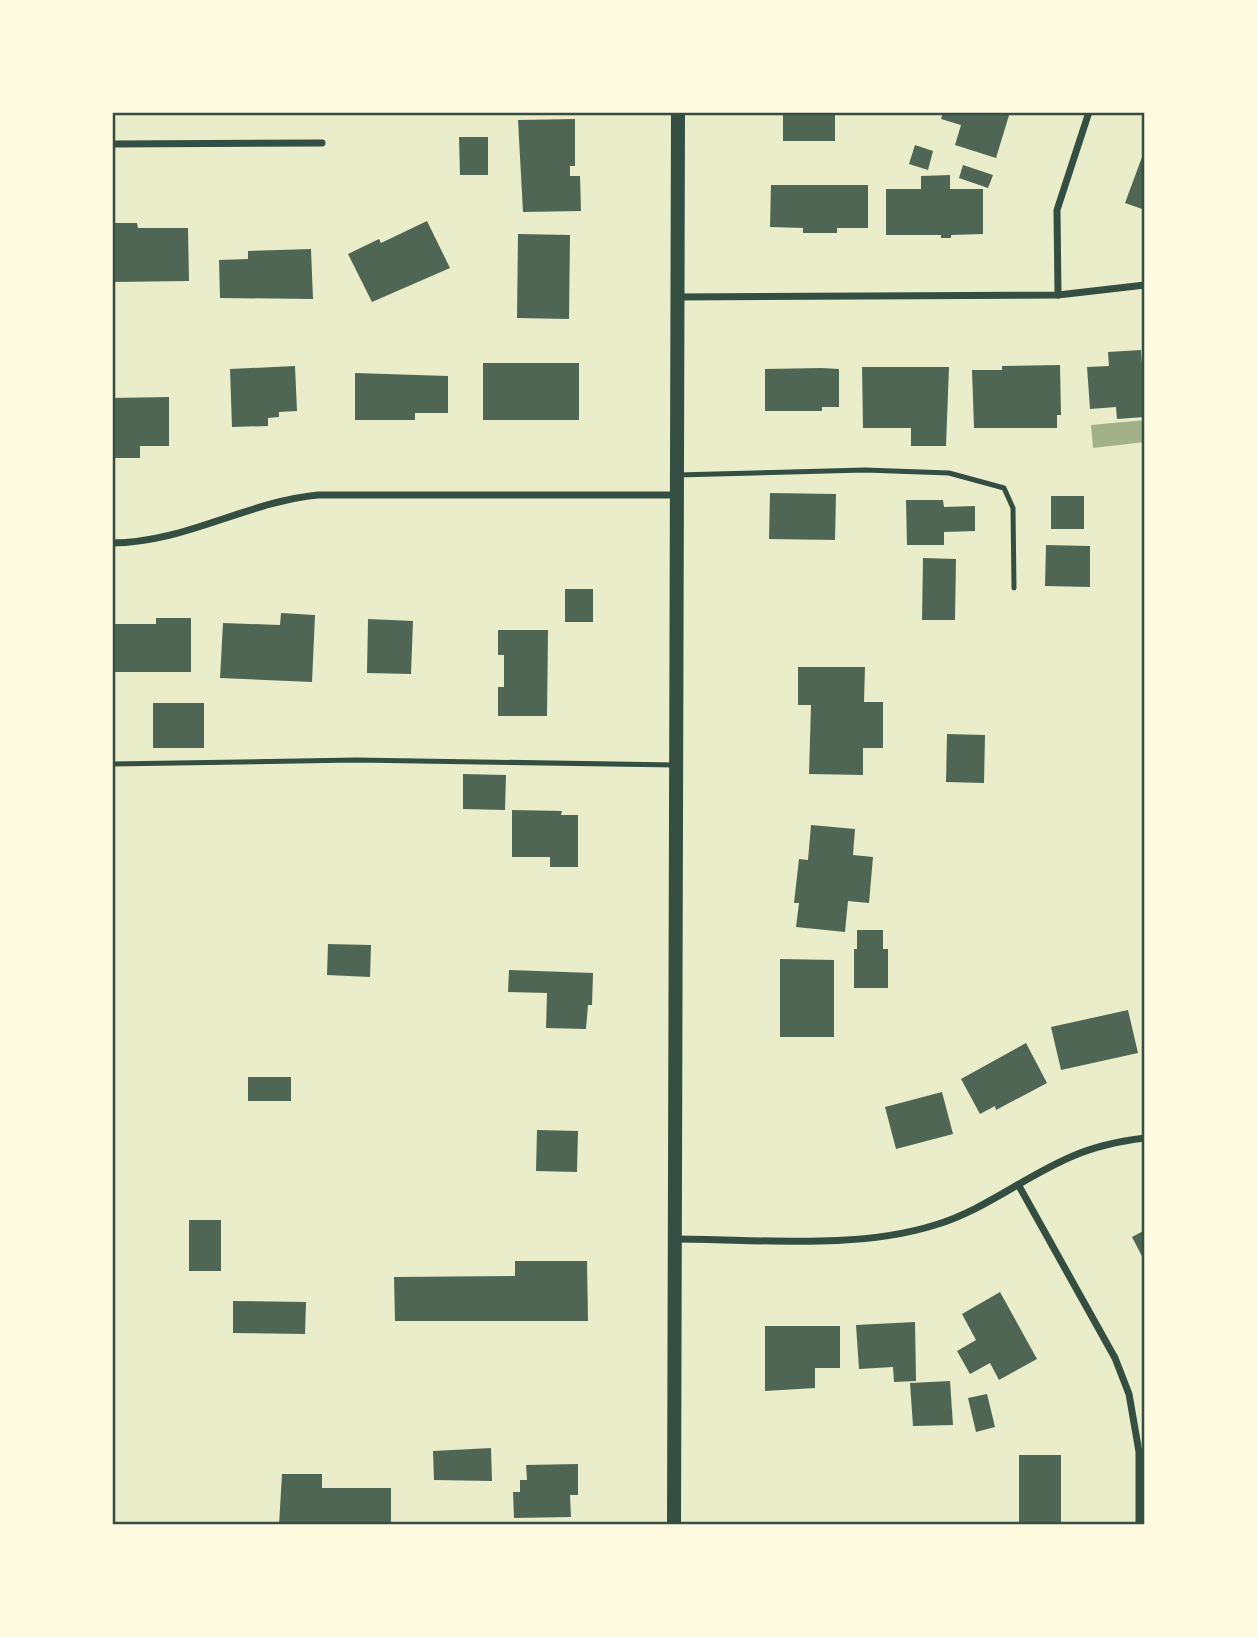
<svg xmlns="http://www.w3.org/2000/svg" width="1257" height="1637" viewBox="0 0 1257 1637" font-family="'Space Grotesk',sans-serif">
	<rect width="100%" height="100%" fill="#e9edc9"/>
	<polygon fill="#a3b18a" points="1145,420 1145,442 1093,448 1091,425"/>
	<g fill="#4f6655">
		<rect x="783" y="112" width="52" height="29"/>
		<polygon points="943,112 1010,112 996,158 955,145 961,125 941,119"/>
		<polygon points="575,119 575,166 570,166 570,176 580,176 581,211 523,212 518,120"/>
		<polygon points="459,137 488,137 488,175 460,175"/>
		<polygon points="915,145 933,151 928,170 909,164"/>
		<polygon points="1145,149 1145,210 1125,203"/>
		<polygon points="963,165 993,175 988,188 959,178"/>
		<polygon points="950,175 950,189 983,189 983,234 951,235 951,238 941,238 941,235 886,235 886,189 921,189 921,176"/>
		<polygon points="771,185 868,185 868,228 837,228 837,233 803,233 803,228 770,227"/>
		<polygon points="427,221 450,268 372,302 348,254 379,239 381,243"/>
		<polygon points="112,223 137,223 138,228 188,228 189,281 112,282"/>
		<polygon points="518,234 570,235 569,319 517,318"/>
		<polygon points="311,249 313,299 220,298 219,260 248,259 248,251"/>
		<polygon points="1141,350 1142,364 1145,364 1145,417 1117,419 1116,407 1090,409 1087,367 1109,366 1108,352"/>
		<rect x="483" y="363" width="96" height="57"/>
		<polygon points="1060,365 1061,415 1057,415 1057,428 974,428 972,370 1002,370 1002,366"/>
		<polygon points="295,366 297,411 279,412 279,417 268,418 268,426 232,427 230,369"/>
		<polygon points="862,367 949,367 946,446 911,446 911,428 863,428"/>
		<polygon points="822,368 839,369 839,407 822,407 822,411 765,411 765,369"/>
		<polygon points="355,373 448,376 448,413 415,413 415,420 355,420"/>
		<polygon points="169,397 169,446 140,446 140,458 112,458 112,398"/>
		<polygon points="770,493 836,494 835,540 769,539"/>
		<rect x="1051" y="496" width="33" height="33"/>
		<polygon points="906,500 943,500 944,507 975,506 975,531 944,532 944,545 907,545"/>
		<polygon points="1046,545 1090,546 1090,587 1045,586"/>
		<polygon points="923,558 956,559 955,620 922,620"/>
		<rect x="565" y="589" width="28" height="33"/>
		<polygon points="281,613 315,615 312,682 220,678 223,623 280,625"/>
		<polygon points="156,618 191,618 191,672 112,672 112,624 156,624"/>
		<polygon points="368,619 413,621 411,674 367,673"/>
		<polygon points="498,630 548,630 547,716 498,716 498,687 504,687 504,655 498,655"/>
		<polygon points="798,667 865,667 864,702 883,702 883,748 863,748 863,775 809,774 811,705 798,705"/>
		<rect x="153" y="703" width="51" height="45"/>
		<polygon points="947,734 985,735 984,783 946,782"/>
		<polygon points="463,774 506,775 505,810 463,809"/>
		<polygon points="512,810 562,811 561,815 578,815 578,867 550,867 550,857 512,857"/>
		<polygon points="811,825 855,829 853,855 873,857 869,903 848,901 845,932 796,927 799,903 794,903 799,859 808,860"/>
		<polygon points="857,930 883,930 883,949 888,949 888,988 854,988 854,949 857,949"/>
		<polygon points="328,944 371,945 370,977 327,975"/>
		<polygon points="780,959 834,960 834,1037 780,1037"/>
		<polygon points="509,970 593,973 592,1005 588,1005 586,1029 546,1028 547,993 508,992"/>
		<polygon points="1128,1010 1138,1053 1061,1070 1051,1027"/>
		<polygon points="1026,1043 1047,1083 996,1110 995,1106 980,1114 961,1079"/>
		<rect x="248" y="1077" width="43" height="24"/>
		<polygon points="942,1092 953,1134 896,1149 885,1107"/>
		<polygon points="537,1130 578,1131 577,1172 536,1171"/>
		<rect x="189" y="1220" width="32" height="51"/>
		<polygon points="1145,1230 1145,1262 1132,1237"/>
		<polygon points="515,1261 587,1261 588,1321 395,1321 394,1277 515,1276"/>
		<polygon points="1000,1292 1037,1359 999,1380 990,1363 970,1374 957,1351 976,1340 962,1314"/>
		<polygon points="233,1301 306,1302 305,1334 233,1333"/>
		<polygon points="915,1322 916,1381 894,1382 893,1367 859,1369 856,1325"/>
		<polygon points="765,1326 840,1326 840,1368 815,1368 815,1388 765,1391"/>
		<polygon points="950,1381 953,1425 913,1426 910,1383"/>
		<polygon points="987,1394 995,1427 976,1432 968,1398"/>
		<polygon points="491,1448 492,1481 434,1480 433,1451"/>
		<rect x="1019" y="1455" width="42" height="70"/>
		<polygon points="578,1464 578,1495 570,1495 571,1517 514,1518 513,1492 520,1492 520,1480 527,1480 526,1465"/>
		<polygon points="282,1474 322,1474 322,1488 391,1488 391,1525 279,1525"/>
	</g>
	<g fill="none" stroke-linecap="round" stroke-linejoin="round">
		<g stroke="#344e41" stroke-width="5">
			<polyline points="677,475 865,470 949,473 1004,488 1013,508 1014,588"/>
			<polyline points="112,764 356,760 676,765"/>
		</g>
		<g stroke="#344e41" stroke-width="7">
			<polyline points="112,144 322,143"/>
			<polyline points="1058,295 1057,210 1089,112"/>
			<polyline points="677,297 1058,295 1145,285"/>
			<path d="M112 543C184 543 246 502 318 495H677"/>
			<polyline points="1019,1186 1115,1358 1129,1394 1139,1452 1139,1525"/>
			<path d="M675 1239C758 1239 856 1250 935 1225 985 1210 1025 1176 1073 1156 1096 1146 1120 1141 1145 1138"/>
		</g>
		<polyline stroke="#344e41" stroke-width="14" points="674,1525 678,112"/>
	</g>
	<rect width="1257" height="1637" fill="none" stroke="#fefae0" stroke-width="228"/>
	<rect x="114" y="114" width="1029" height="1409" fill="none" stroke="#344e41" stroke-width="2.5"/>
</svg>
